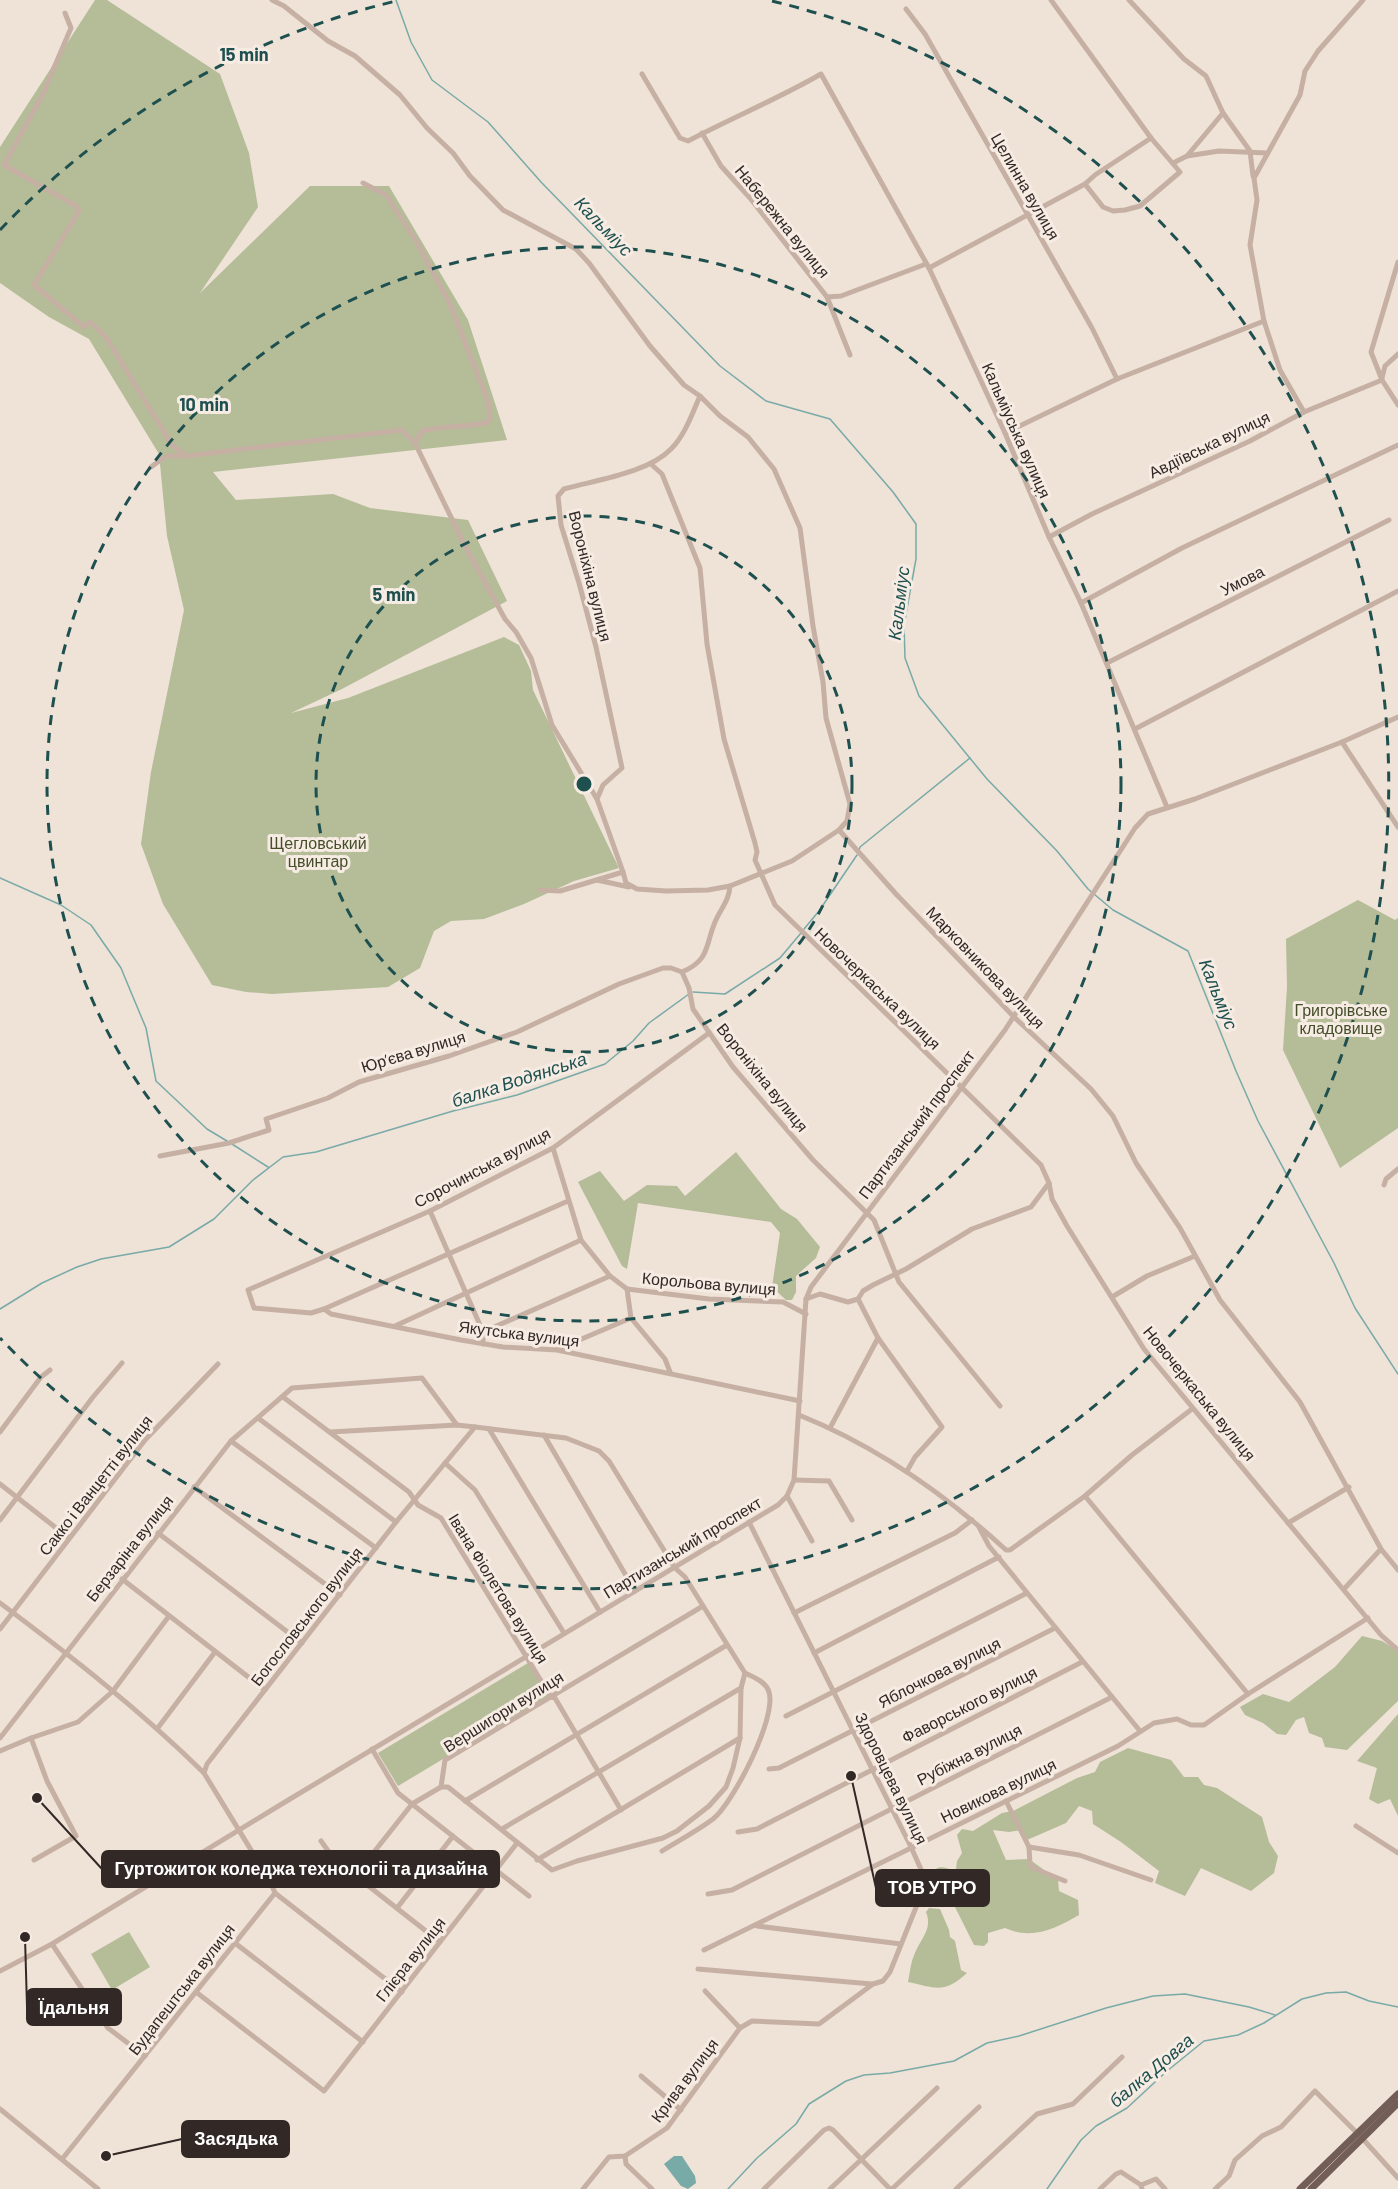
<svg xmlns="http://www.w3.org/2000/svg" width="1398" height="2189" viewBox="0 0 1398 2189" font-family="Barlow,sans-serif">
	<rect width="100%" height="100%" fill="#efe2d7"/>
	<g fill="#b4bd98">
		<polygon points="95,0 107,0 220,74 249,153 258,207 200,293 310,186 389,186 468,320 507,440 213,472 236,500 333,494 370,508 468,520 507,601 342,689 291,713 348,698 504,637 519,645 531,671 533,690 619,868 574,881 524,904 484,919 451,921 434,931 420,968 388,987 272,994 246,992 212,985 163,904 141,844 151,772 184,610 167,536 159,454 89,339 49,317 0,283 0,147"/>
		<polygon points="1358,900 1395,920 1398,918 1398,1128 1340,1168 1283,1050 1287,987 1286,939"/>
		<polygon points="736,1152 781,1209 797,1219 820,1247 816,1258 796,1276 796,1292 792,1300 786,1300 772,1287 780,1233 771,1222 638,1203 627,1269 622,1266 578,1182 600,1171 624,1201 647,1185 677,1186 685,1196"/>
		<polygon points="1362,1636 1382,1641 1398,1651 1398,1701 1347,1750 1325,1747 1322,1738 1309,1733 1304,1717 1296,1720 1286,1735 1277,1734 1263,1723 1245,1715 1240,1707 1263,1694 1289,1702 1335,1667"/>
		<polygon points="528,1663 548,1696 398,1786 378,1753"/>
		<polygon points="1398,1714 1398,1816 1390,1799 1378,1804 1369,1799 1377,1768 1357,1761"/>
		<path d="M1128 1748 1171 1760 1184 1777H1198L1204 1785 1217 1788 1262 1817 1269 1842 1278 1856 1274 1873 1251 1891 1201 1868 1185 1896 1155 1883 1159 1871 1121 1842 1093 1824 1092 1811 1079 1806 1066 1823 1027 1840 1021 1830 1009 1832 993 1830 1006 1860 1029 1859 1058 1880 1059 1891 1078 1900 1079 1915C1055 1929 1032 1940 1005 1928L988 1933V1942L984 1946 974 1945 954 1905 943 1894 933 1872C940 1862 947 1871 956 1869L957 1861 962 1853 957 1835 962 1829 973 1831 1002 1813 1013 1811 1077 1778 1095 1772 1100 1762Z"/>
		<path d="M929 1908 940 1909 949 1930 950 1937 955 1941 961 1970 967 1973C944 1994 936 1988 908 1982 910 1972 911 1961 915 1953 921 1938 933 1929 926 1912Z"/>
		<polygon points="129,1932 150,1967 112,1990 91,1954"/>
	</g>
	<polygon fill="#78aaa8" points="674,2156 682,2156 695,2176 696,2183 688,2189 681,2186 664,2164"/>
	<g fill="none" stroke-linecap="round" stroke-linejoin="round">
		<g stroke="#78aaa8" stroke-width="1.5">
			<polyline points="396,0 411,42 432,80 488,122 541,182 720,366 766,401 830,419 893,492 916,524 916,559 904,625 905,658 919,696 987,779 1057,851 1088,889 1113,910 1188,951 1236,1071 1258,1121 1334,1263 1355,1308 1398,1374"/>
			<polyline points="859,850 860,847 970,758"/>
			<polyline points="0,878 61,905 91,925 121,968 133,997 146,1028 156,1081 207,1129 227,1141"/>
			<polyline points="804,929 819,911 857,855"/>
			<polyline points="693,992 725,994 780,958 801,933"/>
			<polyline points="232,1144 268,1167"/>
			<polyline points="0,1309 42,1283 77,1267 101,1259 169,1247 214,1219 253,1180 283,1157 316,1152 453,1111 517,1095 605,1064 633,1041 649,1023 689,994"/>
			<polyline points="728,2189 757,2158 796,2124 809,2104 846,2081 864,2075 890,2073 954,2061 987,2043 1019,2036 1106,2008 1153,1996 1185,1994 1249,2007 1275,2015"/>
			<polyline points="1047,2189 1081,2140 1096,2126 1127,2108 1167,2071 1204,2041 1238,2035 1264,2023 1302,1999 1326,1993 1346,1992 1369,2001 1398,2007"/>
		</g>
		<g stroke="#c6b0a4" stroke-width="5">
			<polyline points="272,0 284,6 328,41 355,56 400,95 427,128 453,153 470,176 503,210 576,249 589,263 650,346 684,385 700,396 720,416 748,437 774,469 800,528 813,626 823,682 826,718 850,804 847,821 839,830 896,894 1014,1017 1091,1089 1113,1116 1136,1163 1180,1228 1220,1300 1300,1402 1381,1549 1398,1570"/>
			<polyline points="1051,0 1151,138 1180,172 1140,206 1125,210 1113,211 1103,207 1085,184"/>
			<polyline points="1129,0 1184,59 1206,76 1223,113 1250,151 1253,176"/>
			<polyline points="906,9 925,34 1092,328 1117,379"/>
			<polyline points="65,13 71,28 42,96 4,165 76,206 79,211 34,285 84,327 90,322 106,337 172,445 186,456"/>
			<path d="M642 74 680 138 688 141C731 118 778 99 821 74L929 268 1005 433 1049 537 1081 603 1167 807"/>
			<polyline points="702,133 721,166 750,198 827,297 841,296 926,264"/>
			<polyline points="1187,156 1219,151 1267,153"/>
			<polyline points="1173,163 1187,156 1223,113"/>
			<path d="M363 183 386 195 416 241 449 302 488 401 490 416 488 422C467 428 444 425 422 431L415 443 465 546 505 619 516 632 531 658 552 725 597 799 623 872"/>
			<polyline points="1398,262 1371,352 1382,380 1398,405"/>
			<polyline points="929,268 1085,184 1095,175 1151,138"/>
			<polyline points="827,297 850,355"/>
			<polyline points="1382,378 1385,366 1398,354"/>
			<polyline points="1304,412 1280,370 1264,321 1250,245 1257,200 1254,178 1300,95 1305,71 1318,51 1363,0"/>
			<polyline points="1005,433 1117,379 1264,321"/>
			<polyline points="652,465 662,474 700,568 707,644 724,739 755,843 757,852 755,860 775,905 1041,1165 1049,1183 1052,1199 1067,1226 1144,1349 1381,1635 1398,1650"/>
			<polyline points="151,467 166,456 186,456 394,431 402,430 415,443"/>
			<polyline points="1049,537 1092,514 1250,441 1304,412 1382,380"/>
			<polyline points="1081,603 1182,548 1398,445"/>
			<polyline points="1107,663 1389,520"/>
			<polyline points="1135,729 1398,591"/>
			<polyline points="1342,742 1398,827"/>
			<path d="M597 799 603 785 622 768 596 647 579 583 561 525 558 496 564 489C596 480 648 473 671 449 685 435 692 414 700 396"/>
			<polyline points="597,880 629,887"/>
			<path d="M730 886C729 901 721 908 715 922 705 946 710 960 682 972L689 988 693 1009 733 1067 813 1160 874 1220 899 1282 1000 1406"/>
			<polyline points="540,890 560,891 623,872 626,883 637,889 666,891 708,890 730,886 792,861 839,830"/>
			<polyline points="709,1033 553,1148 430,1211 248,1290 254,1308 311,1313 324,1309 331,1314 461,1340 503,1347 557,1350 800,1401"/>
			<polyline points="553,1148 581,1240 610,1276 627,1289 709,1299 783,1302 806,1314"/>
			<polyline points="160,1156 229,1143 269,1130 266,1119 328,1098 359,1082 449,1056 517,1032 619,984 663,968 671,968 682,972"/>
			<polyline points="1384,1185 1386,1179 1398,1169"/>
			<polyline points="430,1211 483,1332 483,1344"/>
			<polyline points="627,1289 631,1318 665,1359 670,1372"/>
			<polyline points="1112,1297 1147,1276 1195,1256"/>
			<polyline points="806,1299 820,1294 848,1302 858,1299 863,1291 873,1285 906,1269 972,1229 1031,1207 1049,1183"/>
			<polyline points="858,1299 878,1338 942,1427 915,1457 907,1471"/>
			<polyline points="324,1309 568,1201"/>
			<polyline points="395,1326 581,1240"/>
			<polyline points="483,1332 610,1276"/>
			<polyline points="558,1349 631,1318"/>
			<polyline points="283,1397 409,1492 418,1505 441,1518 551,1697 555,1698 621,1810"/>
			<path d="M799 1415C876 1446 945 1494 1006 1550H1010L1085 1496 1132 1455 1192 1409"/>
			<polyline points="258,1418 396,1522"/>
			<polyline points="830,1428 878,1338"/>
			<polyline points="489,1429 600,1612"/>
			<polyline points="0,1432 41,1377 50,1370"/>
			<polyline points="330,1432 457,1425 475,1427 566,1438 599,1451 609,1461 675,1568 685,1577 745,1673 741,1688 740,1738 733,1768 726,1787 709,1806 677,1831 663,1838 577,1861 552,1870 448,1787 441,1787"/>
			<polyline points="544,1435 635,1591"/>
			<polyline points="231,1441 376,1548"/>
			<polyline points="445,1463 475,1490 564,1633"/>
			<polyline points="794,1480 829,1481 852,1520"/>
			<polyline points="0,1484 69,1538"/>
			<polyline points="194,1487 340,1595"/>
			<polyline points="787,1496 812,1541"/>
			<polyline points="1085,1496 1248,1694"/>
			<polyline points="0,1520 93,1397 122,1363"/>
			<polyline points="1288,1523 1349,1487"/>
			<polyline points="979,1527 989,1546 1140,1731"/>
			<polyline points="158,1533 302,1643"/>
			<polyline points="122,1579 265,1690"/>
			<polyline points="1344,1589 1381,1549"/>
			<path d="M0 1603C71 1656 141 1711 204 1773"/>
			<polyline points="794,1613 955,1533 972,1520"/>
			<polyline points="0,1629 145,1440 218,1364"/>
			<polyline points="814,1653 999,1557"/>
			<polyline points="786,1716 1027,1593"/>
			<polyline points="157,1729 215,1652"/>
			<polyline points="0,1738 231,1441 292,1388 422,1378 457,1425"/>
			<polyline points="31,1738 47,1781 76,1836 34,1860"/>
			<polyline points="372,1749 398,1793 529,1896"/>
			<polyline points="0,1751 31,1738 78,1722 113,1691 169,1616"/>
			<polyline points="769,1769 779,1768 1055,1628"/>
			<polyline points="465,1801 727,1645"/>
			<polyline points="1006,1801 1029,1847 1030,1865 1033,1868 1065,1881"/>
			<polyline points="1356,1826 1398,1853"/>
			<polyline points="502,1829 741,1688"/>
			<polyline points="738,1832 757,1829 1082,1662"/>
			<polyline points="321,1841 334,1859 440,1942"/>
			<polyline points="1029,1847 1079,1855 1151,1880"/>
			<path d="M662 1851C678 1841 697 1831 713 1819 733 1803 777 1718 769 1692 766 1682 754 1677 745 1673"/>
			<polyline points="537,1860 740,1738"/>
			<polyline points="355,1876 412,1804 441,1787 445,1760 703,1606"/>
			<polyline points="275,1893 402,1992"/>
			<polyline points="708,1894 732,1890 1112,1697"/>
			<polyline points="397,1908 453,1836"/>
			<polyline points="757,1926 901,1944"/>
			<polyline points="235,1943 363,2042"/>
			<polyline points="52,1944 108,2028 145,2056"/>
			<polyline points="704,1950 1118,1746 1154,1723 1177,1719 1191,1725 1204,1725 1248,1694 1368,1618"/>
			<polyline points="698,1969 872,1984"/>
			<path d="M0 1971 52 1944C293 1796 536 1651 778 1505L787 1496 794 1480 806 1299 811 1287 1005 1030 1135 828 1148 814 1195 799 1342 742 1398 717"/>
			<polyline points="705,1991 740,2028"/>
			<polyline points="196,1992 324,2091 517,1843"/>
			<polyline points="641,2076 681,2110"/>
			<polyline points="0,2109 98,2189"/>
			<polyline points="625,2156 626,2164 652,2189"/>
			<polyline points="63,2158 275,1893 270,1881 204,1773 207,1764 396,1522 475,1427"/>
			<polyline points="583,2189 609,2157 625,2156 667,2128 740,2028 752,2021 819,2024 873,1984 883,1981 890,1972 923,1890 924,1876 911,1847 749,1522"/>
			<polyline points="764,2189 824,2130 829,2128 833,2130 890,2189"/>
			<polyline points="830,2189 937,2088"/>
			<polyline points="892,2189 979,2107"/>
			<polyline points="956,2189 1037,2114 1073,2104 1122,2057"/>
			<polyline points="1100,2189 1116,2174 1121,2172 1141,2185"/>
			<polyline points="1142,2189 1141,2185 1156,2179 1165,2189"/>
			<polyline points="1215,2189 1229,2176 1235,2160 1262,2136 1281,2127 1315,2091 1362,2138 1398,2178"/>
		</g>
		<g stroke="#735e57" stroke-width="7">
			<polyline points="1300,2189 1398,2094"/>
			<polyline points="1311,2189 1398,2103"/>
		</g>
	</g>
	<g fill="none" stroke="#1e504f" stroke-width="3" stroke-dasharray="10 8">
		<circle cx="584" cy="784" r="268"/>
		<circle cx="584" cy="784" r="537"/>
		<path d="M0 230A805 805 0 0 1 396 1M772 1A805 805 0 1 1 0 1338"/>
	</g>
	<g text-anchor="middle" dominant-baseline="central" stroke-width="6" stroke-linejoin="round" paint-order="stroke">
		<g font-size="16" fill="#322825" stroke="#f7ece3">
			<text transform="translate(1026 186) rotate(60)">Целинна вулиця</text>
			<text transform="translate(783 221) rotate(51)">Набережна вулиця</text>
			<text transform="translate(1017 430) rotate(66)">Кальміуська вулиця</text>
			<text transform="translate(1209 444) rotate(-26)">Авдіївська вулиця</text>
			<text transform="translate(591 576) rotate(76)">Вороніхіна вулиця</text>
			<text transform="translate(1242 580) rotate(-27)">Умова</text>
			<text transform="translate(986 967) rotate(46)">Марковникова вулиця</text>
			<text transform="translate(878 988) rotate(44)">Новочеркаська вулиця</text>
			<text transform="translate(413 1051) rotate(-17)">Юр’єва вулиця</text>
			<text transform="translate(763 1077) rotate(51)">Вороніхіна вулиця</text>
			<text transform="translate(916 1124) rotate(-53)">Партизанський проспект</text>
			<text transform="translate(482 1167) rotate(-28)">Сорочинська вулиця</text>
			<text transform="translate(709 1283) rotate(5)">Корольова вулиця</text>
			<text transform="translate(519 1333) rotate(7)">Якутська вулиця</text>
			<text transform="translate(1200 1393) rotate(51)">Новочеркаська вулиця</text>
			<text transform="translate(95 1485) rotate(-52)">Сакко і Ванцетті вулиця</text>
			<text transform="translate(682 1547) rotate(-31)">Партизанський проспект</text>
			<text transform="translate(129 1548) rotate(-52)">Берзаріна вулиця</text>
			<text transform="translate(499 1588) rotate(58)">Івана Фіолетова вулиця</text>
			<text transform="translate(306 1616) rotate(-52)">Богословського вулиця</text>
			<text transform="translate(939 1672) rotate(-27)">Яблочкова вулиця</text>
			<text transform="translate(969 1704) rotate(-27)">Фаворського вулиця</text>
			<text transform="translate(503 1711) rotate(-32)">Вершигори вулиця</text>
			<text transform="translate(969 1754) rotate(-27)">Рубіжна вулиця</text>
			<text transform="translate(892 1778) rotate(64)">Здоровцева вулиця</text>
			<text transform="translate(998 1790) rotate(-26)">Новикова вулиця</text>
			<text transform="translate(410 1959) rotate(-52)">Глієра вулиця</text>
			<text transform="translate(181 1989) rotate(-52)">Будапештська вулиця</text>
			<text transform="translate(684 2080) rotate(-53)">Крива вулиця</text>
		</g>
		<g font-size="16" fill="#444e2b" stroke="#f7ece3">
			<text x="318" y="842">Щегловський<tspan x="318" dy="18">цвинтар</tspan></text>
			<text x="1341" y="1009">Григорівське<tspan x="1341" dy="18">кладовище</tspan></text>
		</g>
		<g font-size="18" font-style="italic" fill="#1e504f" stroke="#f7ece3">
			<text transform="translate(604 226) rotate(46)">Кальміус</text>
			<text transform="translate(898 603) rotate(-83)">Кальміус</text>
			<text transform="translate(1219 994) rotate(68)">Кальміус</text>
			<text transform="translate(519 1079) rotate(-18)">балка Водянська</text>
			<text transform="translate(1151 2070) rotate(-40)">балка Довга</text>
		</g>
	</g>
	<circle cx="584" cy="784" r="9" fill="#1e504f" stroke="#f7ece3" stroke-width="3"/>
	<g font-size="18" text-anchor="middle" font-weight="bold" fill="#1e504f" stroke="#f7ece3" stroke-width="6" stroke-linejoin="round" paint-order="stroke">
		<text x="244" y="61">15 min</text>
		<text x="204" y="411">10 min</text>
		<text x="394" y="601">5 min</text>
	</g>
	<path fill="none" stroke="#322825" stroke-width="2" d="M37 1798L102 1869M851 1776L876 1888M25 1937L27 2007M106 2156L182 2139"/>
	<g fill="#322825" stroke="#f7ece3" stroke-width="2">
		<circle cx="37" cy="1798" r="6"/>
		<circle cx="851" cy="1776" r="6"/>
		<circle cx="25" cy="1937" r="6"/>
		<circle cx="106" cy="2156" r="6"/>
	</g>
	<g fill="#322825" stroke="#322825" stroke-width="2">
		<rect x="102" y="1851" width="397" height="36" rx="6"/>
		<rect x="876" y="1870" width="113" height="36" rx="6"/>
		<rect x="27" y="1989" width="94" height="36" rx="6"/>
		<rect x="182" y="2121" width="107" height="36" rx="6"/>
	</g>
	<g font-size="18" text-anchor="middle" font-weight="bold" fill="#fff">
		<text x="301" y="1875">Гуртожиток коледжа технологіі та дизайна</text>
		<text x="932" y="1894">ТОВ УТРО</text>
		<text x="74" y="2014">Їдальня</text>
		<text x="236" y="2145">Засядька</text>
	</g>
</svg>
